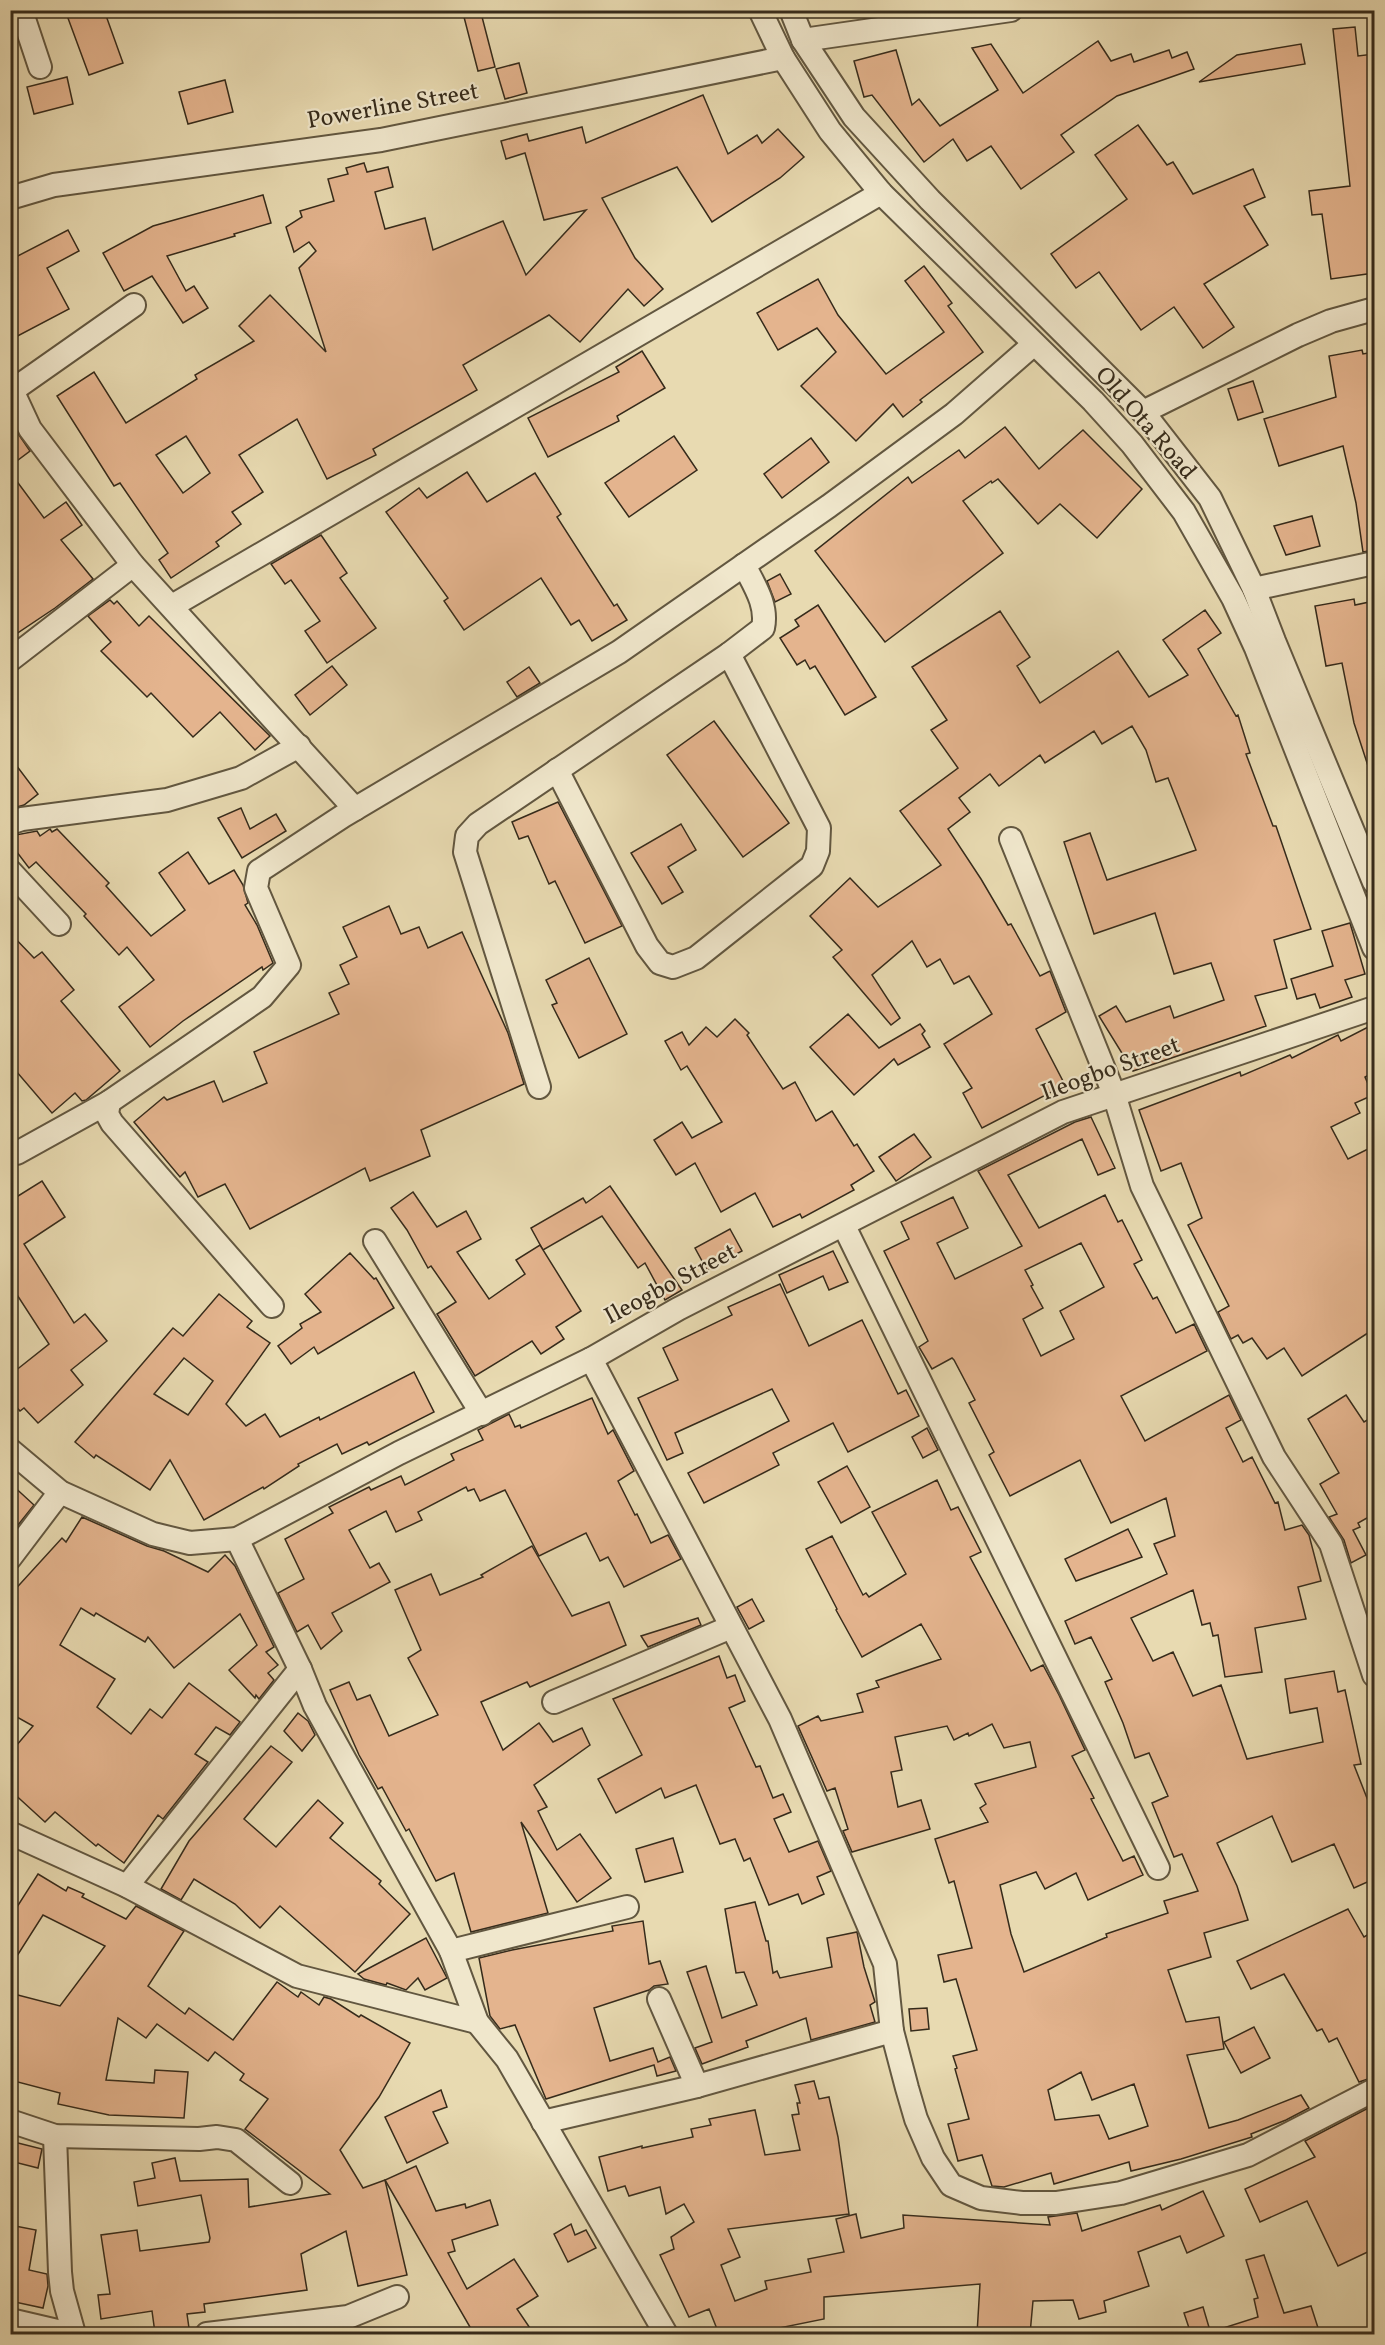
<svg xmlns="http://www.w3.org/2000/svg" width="1385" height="2345" viewBox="0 0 1385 2345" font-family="Vollkorn,serif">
	<rect width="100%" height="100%" fill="#e8dab1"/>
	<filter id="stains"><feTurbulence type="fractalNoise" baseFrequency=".00333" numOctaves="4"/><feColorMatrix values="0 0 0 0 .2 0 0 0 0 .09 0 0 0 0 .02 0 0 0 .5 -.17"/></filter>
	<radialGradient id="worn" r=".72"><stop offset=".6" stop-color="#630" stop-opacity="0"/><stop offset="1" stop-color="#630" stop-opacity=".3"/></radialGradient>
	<g fill="#e4b48e" stroke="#362b1b" stroke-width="1.5" fill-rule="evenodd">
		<polygon points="65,10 104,10 123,63 89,75"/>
		<polygon points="481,13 495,67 478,71 464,17"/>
		<polygon points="1355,27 1358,56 1374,54 1374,273 1331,279 1322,214 1312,215 1309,191 1350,186 1333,29"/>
		<polygon points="1098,41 1111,61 1131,54 1134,62 1169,50 1172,58 1187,52 1194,69 1117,96 1061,135 1074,152 1021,189 991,146 967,161 953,139 924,162 872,95 864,97 854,61 896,50 912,105 919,99 940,126 998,90 972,48 991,44 1023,93"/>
		<polygon points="1301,44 1305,64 1199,82 1237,55"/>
		<polygon points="519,63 527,93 505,99 496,69"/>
		<polygon points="67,77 73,104 34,114 27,87"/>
		<polygon points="225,80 233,112 188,124 179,92"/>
		<path d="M703 95 728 154 757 135 762 143 778 129 804 157 780 178 712 222 677 167 602 198 635 258 663 289 644 306 628 289 580 342 549 315 463 365 477 390 373 449 376 455 327 479 297 419 239 455 263 492 232 512 241 524 216 542 219 546 171 578 159 560 168 553 120 483 114 486 57 396 94 372 126 423 197 379 195 375 254 341 239 326 270 295 326 352 299 268 316 251 309 242 294 252 286 227 302 217 300 211 334 201 328 179 348 174 346 168 364 163 367 172 388 167 393 187 375 192 385 229 425 218 433 250 503 221 526 275 586 210 544 220 525 153 506 159 501 141 527 134 529 141 582 127 586 143ZM186 436 210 473 183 493 156 455Z"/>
		<polygon points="1138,125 1167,165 1173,162 1193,194 1253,169 1265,197 1244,206 1268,245 1204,284 1234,327 1203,348 1174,307 1141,330 1099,272 1076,288 1051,254 1127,199 1095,155"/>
		<polygon points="263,195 271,223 234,234 235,236 167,256 186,291 194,286 208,308 183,323 152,276 124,291 103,253 153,226"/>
		<polygon points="68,230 79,251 47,268 69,309 10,340 10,260"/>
		<polygon points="924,266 952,303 948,306 983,352 920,400 922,402 903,417 893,404 856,441 801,386 836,352 817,328 778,350 757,313 818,279 838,315 886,374 944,332 905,281"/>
		<polygon points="1362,350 1363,354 1374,352 1374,550 1363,552 1356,503 1343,446 1279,466 1264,419 1336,397 1329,356"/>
		<polygon points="642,351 665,388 617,416 619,421 548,457 528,418 619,372 616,367"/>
		<polygon points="1253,381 1263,412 1238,420 1228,389"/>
		<polygon points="1005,427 1039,469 1083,430 1142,489 1097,538 1060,504 1038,524 998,479 992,483 991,481 963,501 1003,553 885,642 815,551 908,477 912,483 959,450 965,458"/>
		<polygon points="17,432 30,451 10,466 10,437"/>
		<polygon points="674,436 697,470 629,517 605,483"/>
		<polygon points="811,438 829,462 782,498 764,474"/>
		<polygon points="10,472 44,518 66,502 82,525 61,540 93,579 55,608 10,638"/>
		<polygon points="467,472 487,502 535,473 561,514 557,517 614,606 617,604 627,620 592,641 579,620 571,625 541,578 464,630 444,601 448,598 386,512 419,488 427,498"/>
		<polygon points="1312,516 1320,546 1286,555 1274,526"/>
		<polygon points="321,535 347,573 340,578 376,628 327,663 305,631 320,621 291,580 285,584 271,564"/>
		<polygon points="780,574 791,594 775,602 767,581"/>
		<polygon points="1354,599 1355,605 1374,601 1374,771 1370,772 1354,723 1342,663 1326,666 1315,606"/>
		<polygon points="110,600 114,604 117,601 139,626 149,616 270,736 255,750 220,712 193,737 151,693 147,697 101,651 111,642 88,616"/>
		<polygon points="818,605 876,697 845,715 815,666 810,669 805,660 797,665 780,638 799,626 795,620"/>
		<polygon points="1205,610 1221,633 1198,649 1236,716 1238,715 1250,753 1246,754 1273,826 1276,826 1311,929 1274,940 1287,988 1255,996 1266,1026 1133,1071 1099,1016 1116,1006 1126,1022 1170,1006 1174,1018 1224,1000 1211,963 1174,974 1155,913 1094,934 1064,842 1090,833 1107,880 1196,850 1168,778 1156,782 1146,750 1132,726 1102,744 1094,731 1045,763 1040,755 999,786 990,774 959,798 970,812 948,829 981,879 1008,925 1011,924 1040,976 1050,971 1066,1012 1036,1029 1065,1085 982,1128 963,1093 972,1088 944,1044 992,1014 969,976 954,984 940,959 927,967 912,941 872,975 900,1018 891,1025 833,957 842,950 810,916 850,878 878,907 941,865 900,811 958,768 931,730 947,720 912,667 1000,611 1030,657 1017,666 1040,703 1118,651 1149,697 1188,675 1163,640"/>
		<polygon points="332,666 347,685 310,715 295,695"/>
		<polygon points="529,667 540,683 517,697 507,682"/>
		<polygon points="714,721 789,823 743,857 667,755"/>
		<polygon points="10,757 38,794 24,805 10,809"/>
		<polygon points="558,802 622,926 585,943 555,881 549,884 528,836 519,839 512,822"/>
		<polygon points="241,808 250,829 276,814 286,831 242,858 218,818"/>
		<polygon points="681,824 696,850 668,867 683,892 662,904 631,853"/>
		<polygon points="50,829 52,832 57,829 109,883 106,886 151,936 185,910 159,873 188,852 209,884 234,870 243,885 248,903 245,905 257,925 273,963 263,970 262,967 183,1021 150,1047 119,1007 154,980 127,947 119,955 84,916 86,914 36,862 29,868 10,843 10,836 37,831 40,836"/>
		<polygon points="389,906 401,934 419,927 428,948 462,932 508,1033 524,1084 421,1130 430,1156 370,1181 365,1168 250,1229 225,1184 198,1197 185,1172 180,1177 134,1122 164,1097 167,1100 214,1081 223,1102 267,1083 254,1052 339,1014 329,993 349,984 340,965 357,957 343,927"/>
		<polygon points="1350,923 1365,974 1345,980 1352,997 1320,1008 1315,994 1297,999 1291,979 1333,966 1322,931"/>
		<polygon points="10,933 34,958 42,952 74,990 61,1001 120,1071 86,1100 82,1101 75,1093 52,1113 10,1064"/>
		<polygon points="589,958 627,1034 579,1058 552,1005 557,1003 546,980"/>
		<polygon points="848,1014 879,1048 920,1024 925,1031 922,1034 930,1047 898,1065 894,1059 854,1095 810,1047"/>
		<polygon points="735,1019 749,1033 747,1035 783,1089 795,1082 816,1121 832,1111 854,1146 857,1144 874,1171 851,1185 854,1190 802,1218 800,1214 773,1227 755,1193 721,1212 695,1163 676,1175 654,1140 682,1122 692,1138 722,1122 687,1066 681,1070 665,1041 682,1032 689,1045 706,1027 717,1037"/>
		<polygon points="1374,1024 1374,1072 1365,1077 1373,1095 1355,1103 1360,1113 1331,1127 1348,1159 1374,1146 1374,1329 1302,1376 1284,1348 1267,1359 1252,1338 1243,1343 1238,1335 1231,1339 1218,1312 1229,1306 1188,1225 1202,1218 1181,1163 1161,1171 1139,1110 1240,1072 1241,1076 1290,1055 1292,1058 1338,1035 1341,1041"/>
		<path d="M1091 1117 1115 1168 1098 1175 1082 1139 1008 1175 1039 1228 1105 1195 1118 1222 1122 1220 1142 1260 1134 1264 1153 1299 1157 1297 1176 1333 1194 1324 1207 1351 1121 1396 1145 1441 1229 1395 1241 1420 1226 1428 1243 1462 1252 1457 1275 1503 1278 1502 1285 1530 1302 1525 1309 1535 1321 1581 1298 1587 1306 1619 1255 1628 1262 1672 1225 1677 1218 1635 1213 1636 1210 1623 1202 1625 1193 1590 1131 1618 1153 1661 1173 1652 1193 1696 1221 1685 1247 1759 1323 1742 1317 1708 1290 1713 1285 1679 1334 1671 1338 1692 1345 1690 1361 1764 1354 1765 1374 1816V1879L1354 1888 1334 1844 1292 1862 1272 1816 1217 1843 1237 1886 1248 1920 1204 1933 1211 1957 1168 1970 1186 2022 1219 2017 1224 2049 1187 2055 1209 2128 1238 2120 1301 2095 1309 2108 1286 2120 1251 2134 1252 2137 1181 2159 1131 2171 1129 2162 1054 2184 1051 2173 1004 2187 992 2186 982 2155 958 2161 948 2124 969 2119 955 2069 957 2068 953 2056 977 2050 956 1979 944 1982 938 1955 972 1948 954 1881 949 1883 935 1839 988 1822 980 1808 986 1804 975 1784 1036 1767 1030 1742 1004 1748 992 1724 969 1736 968 1733 954 1740 947 1726 895 1737 902 1770 891 1772 898 1807 921 1800 930 1829 852 1852 843 1831 848 1829 835 1788 827 1791 798 1726 818 1716 821 1721 863 1712 857 1694 879 1687 876 1681 941 1659 921 1624 862 1657 836 1610 837 1609 806 1549 832 1536 863 1595 866 1593 869 1597 906 1574 872 1512 937 1480 951 1510 958 1507 981 1552 970 1557 1031 1671 1043 1665 1059 1695 1085 1750 1072 1756 1094 1798 1091 1799 1123 1861 1134 1856 1143 1875 1088 1900 1076 1873 1045 1889 1036 1872 1000 1885 1011 1934 1024 1972 1107 1937 1106 1934 1168 1913 1164 1901 1198 1891 1182 1854 1174 1857 1152 1803 1168 1796 1149 1753 1135 1758 1123 1723 1105 1682 1112 1679 1091 1637 1075 1644 1065 1621 1167 1574 1154 1544 1175 1536 1166 1498 1111 1523 1080 1460 1010 1496 989 1455 994 1452 969 1403 975 1400 954 1360 952 1358 932 1369 919 1347 928 1341 884 1251 909 1239 901 1222 953 1197 968 1228 937 1243 955 1279 1022 1246 978 1171 1075 1122ZM1081 1243 1104 1287 1060 1311 1074 1339 1041 1356 1023 1319 1043 1308 1031 1286 1033 1285 1025 1270ZM1081 2072 1092 2100 1134 2084 1148 2126 1109 2139 1099 2115 1055 2120 1048 2090Z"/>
		<polygon points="914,1134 931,1157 896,1181 879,1157"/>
		<polygon points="42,1181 65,1217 24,1244 74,1323 85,1314 107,1341 71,1370 83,1385 38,1423 24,1408 20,1411 10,1400 10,1375 49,1344 10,1284 10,1201"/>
		<polygon points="610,1186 657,1254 682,1290 665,1300 645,1263 638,1268 602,1216 543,1250 531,1228 583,1198 586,1203"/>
		<polygon points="413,1192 437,1227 466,1211 481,1239 457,1252 489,1299 525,1274 516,1260 540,1245 581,1311 556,1327 564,1339 541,1354 532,1341 475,1376 437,1314 456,1302 431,1266 428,1268 407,1230 391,1208"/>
		<polygon points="730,1229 742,1251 707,1270 695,1248"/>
		<polygon points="833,1251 848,1282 829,1290 823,1276 787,1293 779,1275"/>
		<polygon points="350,1253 374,1279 376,1278 394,1308 318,1354 314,1347 291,1364 278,1346 302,1328 300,1324 321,1312 305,1294"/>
		<polygon points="780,1284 809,1346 862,1320 898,1394 906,1390 919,1416 848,1452 833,1423 773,1453 779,1465 704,1503 688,1473 789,1421 772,1389 675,1433 683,1453 667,1460 638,1398 678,1380 663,1348 732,1315 728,1307"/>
		<path d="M219 1294 252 1321 247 1327 270 1343 226 1404 246 1426 265 1414 280 1437 319 1417 320 1420 414 1372 434 1412 369 1445 367 1442 342 1454 337 1444 298 1464 299 1466 264 1489 263 1487 204 1520 170 1460 150 1490 96 1455 94 1458 75 1442 173 1328 183 1336ZM184 1358 213 1381 188 1415 154 1394Z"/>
		<polygon points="1346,1395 1364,1422 1374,1416 1374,1514 1358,1523 1360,1527 1353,1530 1366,1555 1351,1563 1344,1540 1329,1517 1337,1514 1320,1484 1339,1473 1308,1419"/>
		<polygon points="592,1398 608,1434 613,1430 634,1471 618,1481 635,1515 637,1514 651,1543 668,1535 681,1559 624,1587 608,1557 600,1561 586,1533 539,1556 505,1490 480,1501 474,1489 468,1491 466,1487 418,1512 422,1520 396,1532 386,1511 349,1530 370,1568 379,1563 390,1582 332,1613 342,1631 321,1649 308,1625 297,1632 278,1593 304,1579 285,1539 333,1513 329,1507 369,1487 371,1490 401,1476 405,1485 454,1460 451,1454 483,1440 478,1430 509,1414 515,1427 520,1425 521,1428"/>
		<polygon points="927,1428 938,1450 923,1458 912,1437"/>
		<polygon points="847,1466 870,1507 841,1523 818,1482"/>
		<polygon points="10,1483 34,1505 10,1535"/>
		<polygon points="82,1517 147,1546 164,1551 208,1572 225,1555 235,1566 274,1647 266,1652 278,1665 268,1673 274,1680 259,1699 256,1695 255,1698 229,1670 257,1645 240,1614 174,1668 148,1637 145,1642 96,1613 94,1616 81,1608 60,1645 115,1679 97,1707 131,1734 150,1709 162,1718 189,1683 240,1722 230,1735 216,1727 195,1754 208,1762 163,1819 158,1815 124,1863 98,1844 96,1846 55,1812 45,1822 10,1790 10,1753 33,1726 15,1716 17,1712 10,1708 10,1595 62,1538 66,1542"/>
		<polygon points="1128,1529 1142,1557 1076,1581 1065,1559"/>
		<polygon points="532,1546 572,1616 609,1602 626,1645 530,1687 527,1682 481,1702 503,1750 539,1723 553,1742 582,1728 590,1745 534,1785 547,1807 538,1811 557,1850 580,1834 611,1878 577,1902 521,1822 548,1913 471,1932 454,1873 436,1881 409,1829 406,1831 382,1787 378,1789 359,1755 330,1690 349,1682 357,1700 370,1695 389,1736 438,1715 408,1658 421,1650 395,1590 431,1574 440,1595 483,1577 481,1575"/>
		<polygon points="752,1599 764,1621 749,1629 737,1607"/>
		<polygon points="698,1618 701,1625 648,1647 641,1636"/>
		<polygon points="719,1656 727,1678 735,1675 745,1701 729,1708 756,1767 760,1766 773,1798 783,1794 791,1812 774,1819 789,1852 818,1841 831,1871 817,1877 824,1894 802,1904 798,1894 769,1905 750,1858 744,1861 735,1839 720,1844 696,1785 665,1798 661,1788 616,1813 598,1779 642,1755 613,1699"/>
		<polygon points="298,1713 308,1721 315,1735 302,1751 284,1731"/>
		<polygon points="271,1746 292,1762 244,1819 276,1847 318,1800 343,1823 330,1838 381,1881 379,1884 410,1914 355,1972 280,1906 260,1928 235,1904 194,1879 181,1900 161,1889 189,1841"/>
		<polygon points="673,1838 683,1872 645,1882 636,1849"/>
		<polygon points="38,1874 66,1891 68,1887 84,1894 82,1897 126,1919 136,1906 184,1931 148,1986 185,2014 189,2008 233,2040 277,1982 298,1997 301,1992 319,2005 324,1997 331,1999 359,2017 361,2015 410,2043 379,2097 340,2150 363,2188 385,2180 407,2275 358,2286 346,2231 301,2254 307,2290 204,2304 205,2312 187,2314 189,2328 155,2333 152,2311 101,2319 98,2295 110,2294 101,2235 137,2230 140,2251 209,2242 210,2238 201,2195 138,2206 134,2182 155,2178 152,2163 175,2158 180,2181 248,2179 249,2207 330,2194 245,2129 268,2099 240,2080 244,2074 215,2052 208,2061 157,2024 146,2038 118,2018 106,2080 154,2083 155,2070 188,2072 184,2118 109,2115 58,2104 60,2093 10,2080 10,1993 60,2006 105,1946 43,1915 10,1967 10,1903 17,1907"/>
		<polygon points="755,1902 766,1941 768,1941 773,1973 777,1971 780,1978 832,1967 827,1938 857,1932 864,1967 875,2002 870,2005 875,2022 811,2040 806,2018 746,2041 748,2047 702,2064 695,2048 712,2042 687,1972 706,1966 722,2018 757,2005 744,1972 736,1973 725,1909"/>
		<polygon points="1348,1909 1364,1937 1374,1931 1374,2077 1359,2082 1337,2038 1329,2042 1322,2029 1317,2031 1284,1974 1251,1989 1237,1961"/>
		<polygon points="643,1921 649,1964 660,1961 668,1984 654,1986 649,1990 594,2008 610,2061 653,2048 658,2062 670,2057 676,2071 657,2076 654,2065 546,2099 515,2025 500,2029 490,2016 479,1958 512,1950 613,1931 612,1926"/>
		<polygon points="426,1938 447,1978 425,1990 418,1978 406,1990 387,1983 386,1985 364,1979 358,1974"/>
		<polygon points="927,2008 929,2029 911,2031 909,2009"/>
		<polygon points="1254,2027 1270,2058 1241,2073 1224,2042"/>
		<polygon points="814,2081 819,2099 829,2097 838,2137 849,2214 728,2229 740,2257 721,2265 735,2301 767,2289 765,2281 811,2272 808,2259 844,2252 836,2219 856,2214 861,2238 904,2228 903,2215 1050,2225 1048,2217 1077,2213 1082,2231 1160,2205 1162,2210 1203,2191 1224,2236 1187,2253 1180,2236 1138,2252 1149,2286 1104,2301 1106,2312 1079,2319 1073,2300 1033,2301 1030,2334 977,2334 980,2284 824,2297 824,2319 749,2334 719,2334 709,2309 689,2317 660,2255 674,2249 671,2237 694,2222 684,2204 666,2214 660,2187 629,2196 625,2186 608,2191 599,2157 642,2146 642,2148 693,2137 691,2129 711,2125 709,2119 755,2110 765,2155 800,2150 792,2115 799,2114 797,2103 800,2103 795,2085"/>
		<polygon points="441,2090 447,2107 433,2112 448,2143 407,2163 385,2117"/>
		<polygon points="1374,2105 1374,2249 1338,2266 1307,2201 1260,2222 1245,2189 1315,2157 1305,2141"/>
		<polygon points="10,2141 42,2149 38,2168 10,2161"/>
		<polygon points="416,2166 436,2211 465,2204 466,2208 490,2200 498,2225 452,2240 455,2251 448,2253 467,2289 514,2259 538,2296 517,2309 534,2334 474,2334 385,2180"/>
		<polygon points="571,2224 575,2235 586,2230 596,2248 568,2262 554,2234"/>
		<polygon points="10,2225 36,2230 29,2270 47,2274 48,2286 43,2308 10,2301"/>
		<polygon points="1264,2255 1284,2313 1311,2306 1320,2334 1217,2334 1217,2330 1258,2317 1254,2299 1258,2298 1246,2260"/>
		<polygon points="1203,2307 1211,2334 1191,2334 1184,2313"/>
	</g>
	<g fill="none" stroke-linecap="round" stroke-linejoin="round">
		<g stroke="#625740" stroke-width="26">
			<g id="minor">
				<polyline points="21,10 40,67"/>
				<polyline points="760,10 783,58 830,131 881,193 1093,401 1132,444 1184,512 1233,598 1256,648 1374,948"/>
				<polyline points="791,10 803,40 854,117 930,200 1143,412 1210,498 1254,589 1274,641 1374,882"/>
				<polyline points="803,40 1011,10"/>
				<polyline points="10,198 54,185 381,140 783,58"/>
				<polyline points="10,386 30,429 133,565 355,809"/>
				<polyline points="13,390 134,305"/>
				<polyline points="1143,412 1298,335 1331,321 1374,309"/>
				<polyline points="1254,589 1374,563"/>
				<polyline points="172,606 881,193"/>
				<polyline points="10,660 133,565"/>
				<polyline points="557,770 647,946 660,963 673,967 696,958 812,866 818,851 819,828 729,654"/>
				<polyline points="10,823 22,819 167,800 241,778 299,746"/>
				<polyline points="1011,839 1114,1094 1142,1186 1274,1457 1331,1544 1374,1675"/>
				<polyline points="10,871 59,924"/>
				<path d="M539 1087 465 852 467 836 478 824 729 654 763 628C768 605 754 585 744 565"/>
				<polyline points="109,1102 107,1114 112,1123 272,1306"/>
				<polyline points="17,1153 109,1102 262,997 289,965 256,888 259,871 343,816 619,652 829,506 954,414 1034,344"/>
				<polyline points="844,1226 1158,1868"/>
				<polyline points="375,1241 482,1414"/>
				<polyline points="591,1359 780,1719 885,1964 892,2031 907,2088 916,2119 933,2158 951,2185 981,2198 1022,2203 1056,2203 1121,2193 1248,2155 1374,2090"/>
				<polyline points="10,1450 60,1492 153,1534 190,1543 237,1539 399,1453 591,1359 678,1309 1063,1112 1374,1008"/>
				<polyline points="237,1539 300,1669 315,1706 451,1951 477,2022 507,2059 666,2334"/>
				<polyline points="10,1558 60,1492"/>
				<polyline points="554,1702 731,1627"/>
				<polyline points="10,1833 127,1886 297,1976 477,2022"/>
				<polyline points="127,1886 300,1669"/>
				<polyline points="451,1951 627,1907"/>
				<polyline points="659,1999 697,2086"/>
				<polyline points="10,2121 55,2136 199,2139 217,2137 236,2140 290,2183"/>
				<polyline points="543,2122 697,2086 892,2031"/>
				<polyline points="55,2136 60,2272 62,2291 74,2334"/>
				<polyline points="10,2320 70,2334"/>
				<polyline points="207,2334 348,2317 397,2297"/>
			</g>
		</g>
		<use href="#minor" stroke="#f0e7cc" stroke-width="22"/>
	</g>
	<g text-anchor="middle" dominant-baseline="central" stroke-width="4.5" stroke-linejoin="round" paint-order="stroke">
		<g font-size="24" fill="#362b1b" stroke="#f0e7cc">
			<text transform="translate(393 107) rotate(-10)">Powerline Street</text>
			<text transform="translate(1145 424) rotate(49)">Old Ota Road</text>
			<text transform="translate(1111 1070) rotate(-20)">Ileogbo Street</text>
			<text transform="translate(671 1285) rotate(-28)">Ileogbo Street</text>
		</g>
	</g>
	<rect width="1385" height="2345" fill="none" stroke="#e8dab1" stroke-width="36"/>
	<rect x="12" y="12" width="1361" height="2321" fill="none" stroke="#362b1b" stroke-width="3"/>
	<rect x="18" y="18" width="1349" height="2309" fill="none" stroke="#362b1b" stroke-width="1.5"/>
	<rect width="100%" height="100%" filter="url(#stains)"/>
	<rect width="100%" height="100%" fill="url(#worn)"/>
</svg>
